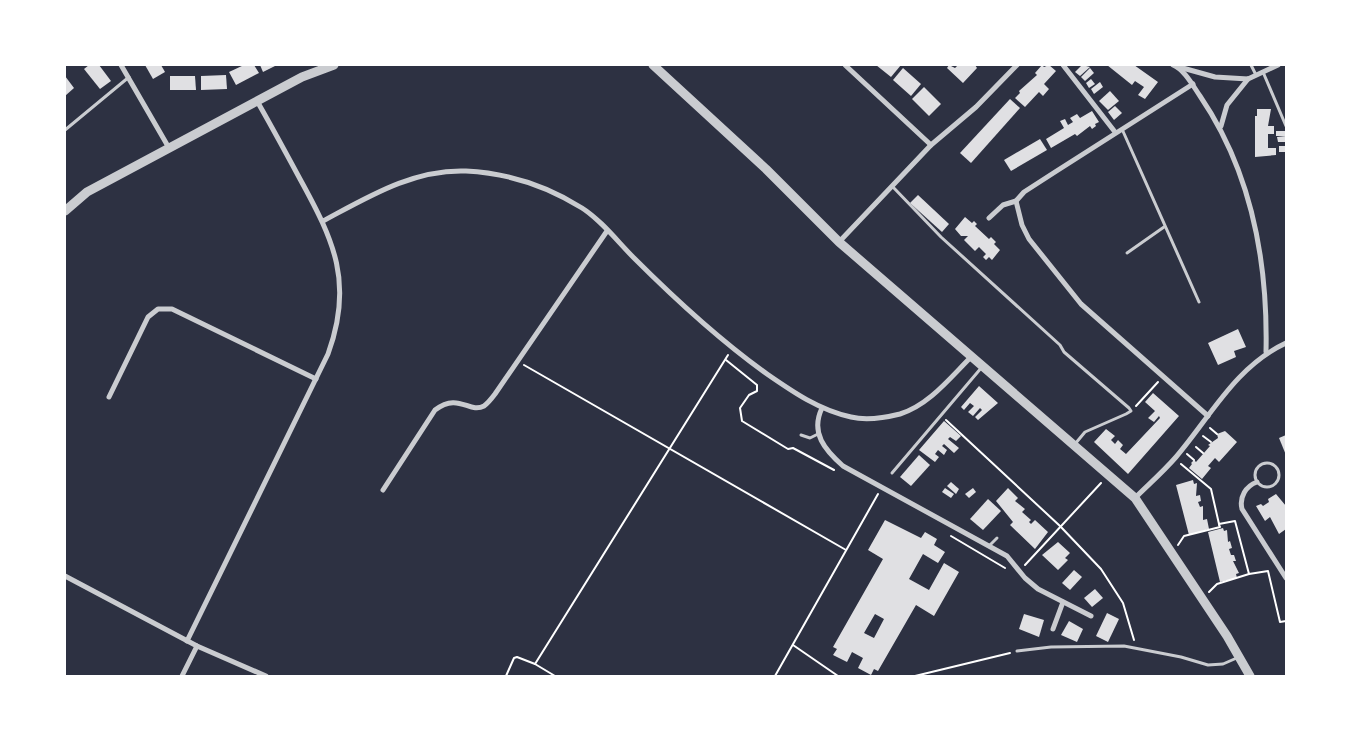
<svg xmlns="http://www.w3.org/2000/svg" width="1351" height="741" viewBox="0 0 1351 741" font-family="Signika,sans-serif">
	<rect width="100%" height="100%" fill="#2d3142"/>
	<g fill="#e0e0e3" fill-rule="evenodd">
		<polygon points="89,65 99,65 111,81 100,89 84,69"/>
		<polygon points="145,65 161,65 165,72 153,79"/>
		<polygon points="244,65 254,65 259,73 236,85 229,72"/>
		<polygon points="260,65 277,65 263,72"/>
		<polygon points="876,65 901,65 891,77"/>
		<polygon points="949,65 955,68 958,65 975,65 977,68 963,83 947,68"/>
		<polygon points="1042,65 1044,67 1049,65 1056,71 1044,84 1049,89 1043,96 1039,92 1025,107 1015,98 1020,93 1019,91 1037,75 1035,73"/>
		<polygon points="1082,65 1090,67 1080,76 1075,72"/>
		<polygon points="1107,65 1134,65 1158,82 1145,99 1138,95 1144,87 1135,81 1132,85"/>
		<polygon points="903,68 921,84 911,96 893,80"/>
		<polygon points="1090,68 1094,73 1085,81 1081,77"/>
		<polygon points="226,75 227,89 201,90 201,76"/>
		<polygon points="65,76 74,88 65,96"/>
		<polygon points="170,76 195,76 196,90 170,90"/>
		<polygon points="1091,79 1095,84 1089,88 1086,83"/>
		<polygon points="1100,82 1103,87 1094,94 1091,89"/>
		<polygon points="924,87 941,104 929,116 912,99"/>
		<polygon points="1110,91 1119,101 1108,110 1099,101"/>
		<polygon points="1010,99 1020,108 971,163 960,153"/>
		<polygon points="1115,106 1122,113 1114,120 1108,112"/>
		<polygon points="1257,109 1271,109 1268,126 1274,126 1274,134 1268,134 1268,148 1276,148 1276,155 1255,157 1255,116 1257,116"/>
		<polygon points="1092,111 1099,122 1095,124 1096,126 1092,129 1090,126 1077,136 1075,134 1051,148 1046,139 1064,128 1060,121 1065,119 1068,125 1073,122 1070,118 1077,114 1080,118"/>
		<rect x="1276" y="131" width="9" height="5"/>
		<polygon points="1286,136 1286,142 1278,142 1277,137"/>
		<polygon points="1040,139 1047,150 1011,171 1004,160"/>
		<rect x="1279" y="146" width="7" height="6"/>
		<polygon points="918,195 949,224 942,232 910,203"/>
		<polygon points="965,217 972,223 974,221 977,224 975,226 989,239 991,237 996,242 994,244 1000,250 992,260 989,257 986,260 983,257 986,254 979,247 975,251 964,240 968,236 961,236 955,229"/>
		<polygon points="1238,329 1246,347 1234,351 1236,357 1218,365 1208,343"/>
		<polygon points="979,386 998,403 978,420 975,417 982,410 980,408 973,416 968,412 974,406 970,403 964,410 961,407"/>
		<polygon points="1153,393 1179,416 1128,474 1094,442 1106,429 1115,436 1111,440 1115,444 1118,440 1123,445 1120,449 1126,454 1160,418 1159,416 1154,422 1148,418 1155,411 1145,402"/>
		<polygon points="944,421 961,436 956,441 950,437 948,439 959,448 954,453 944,444 942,446 947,450 944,455 938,450 935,454 939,457 935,462 919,450"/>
		<polygon points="1225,431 1237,442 1219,462 1215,458 1208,466 1211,468 1202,479 1189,468 1192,464 1191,463 1194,460 1196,462 1210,446 1208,445 1218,438 1217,434"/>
		<polygon points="1286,435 1286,455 1279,438"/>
		<polygon points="919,455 930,465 911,486 900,477"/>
		<polygon points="1193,480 1194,484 1197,483 1196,496 1200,495 1201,501 1198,502 1200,507 1203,506 1203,520 1207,519 1209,529 1189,535 1176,485"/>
		<polygon points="951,482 959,489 956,494 947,486"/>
		<polygon points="945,488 954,494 951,498 942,492"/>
		<polygon points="973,488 976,492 969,498 965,494"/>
		<polygon points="1008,488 1018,498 1015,501 1025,509 1022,512 1031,520 1029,522 1031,524 1035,520 1048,532 1035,549 1010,525 1013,522 996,501"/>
		<polygon points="1276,494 1286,506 1286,529 1279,534 1270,517 1265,521 1256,506 1261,504 1263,506 1269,502 1268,499"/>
		<polygon points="988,499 1001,511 983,530 970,519"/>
		<path d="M885 520 921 538 925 532 937 539 934 545 945 552 938 563 923 554 909 579 929 590 944 563 959 572 934 616 916 605 878 671 874 669 871 675 858 668 863 658 852 652 847 662 833 655 837 649 833 647 883 559 868 550ZM875 614 884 619 874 638 864 633Z"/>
		<polygon points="1223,528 1224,531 1227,530 1228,542 1230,541 1232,548 1229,549 1231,555 1234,555 1236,561 1233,561 1239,573 1236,574 1237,578 1220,582 1208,532"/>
		<polygon points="1058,542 1070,553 1065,558 1068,560 1058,570 1042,555"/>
		<polygon points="1074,570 1082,577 1070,590 1062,583"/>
		<polygon points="1095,589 1103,598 1092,607 1084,598"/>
		<polygon points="1107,613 1119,619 1108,642 1096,636"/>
		<polygon points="1024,614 1044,620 1039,637 1019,629"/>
		<polygon points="1069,621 1083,629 1077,642 1061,635"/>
	</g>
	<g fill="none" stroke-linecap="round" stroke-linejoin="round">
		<g stroke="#fff" stroke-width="2">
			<polyline points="726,360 757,385 757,391 749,395 740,408 742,421 788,449 793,448 834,470"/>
			<polyline points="524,365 846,550"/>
			<polyline points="1136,406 1158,382"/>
			<polyline points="946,420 1060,526 1101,569 1123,603 1134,640"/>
			<polyline points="1210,428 1217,434"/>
			<polyline points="1203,436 1211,442"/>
			<polyline points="1196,447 1203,453"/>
			<polyline points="1187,454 1194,460"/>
			<polyline points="1181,464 1211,489 1219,524 1235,521 1249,574 1268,571 1280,622 1286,621"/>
			<polyline points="951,536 1005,568"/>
			<polyline points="1178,545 1184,536 1220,527 1219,525"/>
			<polyline points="1025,565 1101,483"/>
			<polyline points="1209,592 1217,584 1249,574"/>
			<polyline points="793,645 838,676"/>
			<polyline points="535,664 728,355"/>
			<polyline points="506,676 514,658 517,657 535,664 555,676"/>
			<polyline points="775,676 878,494"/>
			<polyline points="915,676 1010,653"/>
		</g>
		<g stroke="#caccd0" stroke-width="3">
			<polyline points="1251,65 1256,75"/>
			<polyline points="1263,72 1286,126"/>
			<polyline points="1122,129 1199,302"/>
			<polyline points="65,130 129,77"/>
			<polyline points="892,186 941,237 1060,345 1064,352 1129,408 1131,411 1126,414 1085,432 1075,444"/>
			<polyline points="1127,253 1164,227"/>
			<polyline points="801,435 810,438 818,434"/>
			<circle cx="1267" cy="475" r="12"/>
			<polyline points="892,473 982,367"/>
			<polyline points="989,546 997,538"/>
			<polyline points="1017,651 1051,647 1124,646 1181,657 1208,665 1223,664 1239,657"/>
		</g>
		<g stroke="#caccd0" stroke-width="5">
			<polyline points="121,65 169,148"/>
			<polyline points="845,65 931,145"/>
			<polyline points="1063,65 1115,132"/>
			<path d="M1173 65C1185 70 1193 86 1200 96 1251 171 1268 262 1266 352"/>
			<polyline points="1179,67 1215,77 1248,79 1278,65"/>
			<polyline points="1221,126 1227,105 1248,79"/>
			<polyline points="1016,201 1022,225 1029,239 1081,304 1208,416"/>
			<polyline points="989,218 1003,205 1016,201 1024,192 1055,172 1193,84"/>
			<path d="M323 221C368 197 413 169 466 171 507 173 547 186 582 208 601 220 618 242 634 258 676 300 718 339 767 374 793 392 819 410 851 417 867 421 884 418 900 414 929 405 950 378 971 357"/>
			<polyline points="839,242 931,145 976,107 1017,65"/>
			<polyline points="109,397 148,317 158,309 172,309 316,379"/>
			<path d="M822 408C810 433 825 450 843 466L1007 556 1025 578 1038 589 1091 616"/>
			<path d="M1257 482C1246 486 1239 497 1242 509L1286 578"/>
			<path d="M383 490 435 410C459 392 469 414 484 406 488 403 492 398 495 394L607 231"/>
			<path d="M1135 498C1148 485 1163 472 1176 457 1211 416 1235 367 1286 343"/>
			<polyline points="65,576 197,646 266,676"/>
			<polyline points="1053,629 1063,602"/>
			<path d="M187 641 328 354C354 283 334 241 300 179 286 153 272 127 257 101"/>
			<polyline points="182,676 197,646"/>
		</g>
		<g stroke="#caccd0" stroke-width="9">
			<polyline points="653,65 766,169 839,242 1135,498 1227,636 1250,676"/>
			<polyline points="65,211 87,192 302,77 334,65"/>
		</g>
	</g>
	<rect width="1351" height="741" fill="none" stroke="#ffffff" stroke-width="132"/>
</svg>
